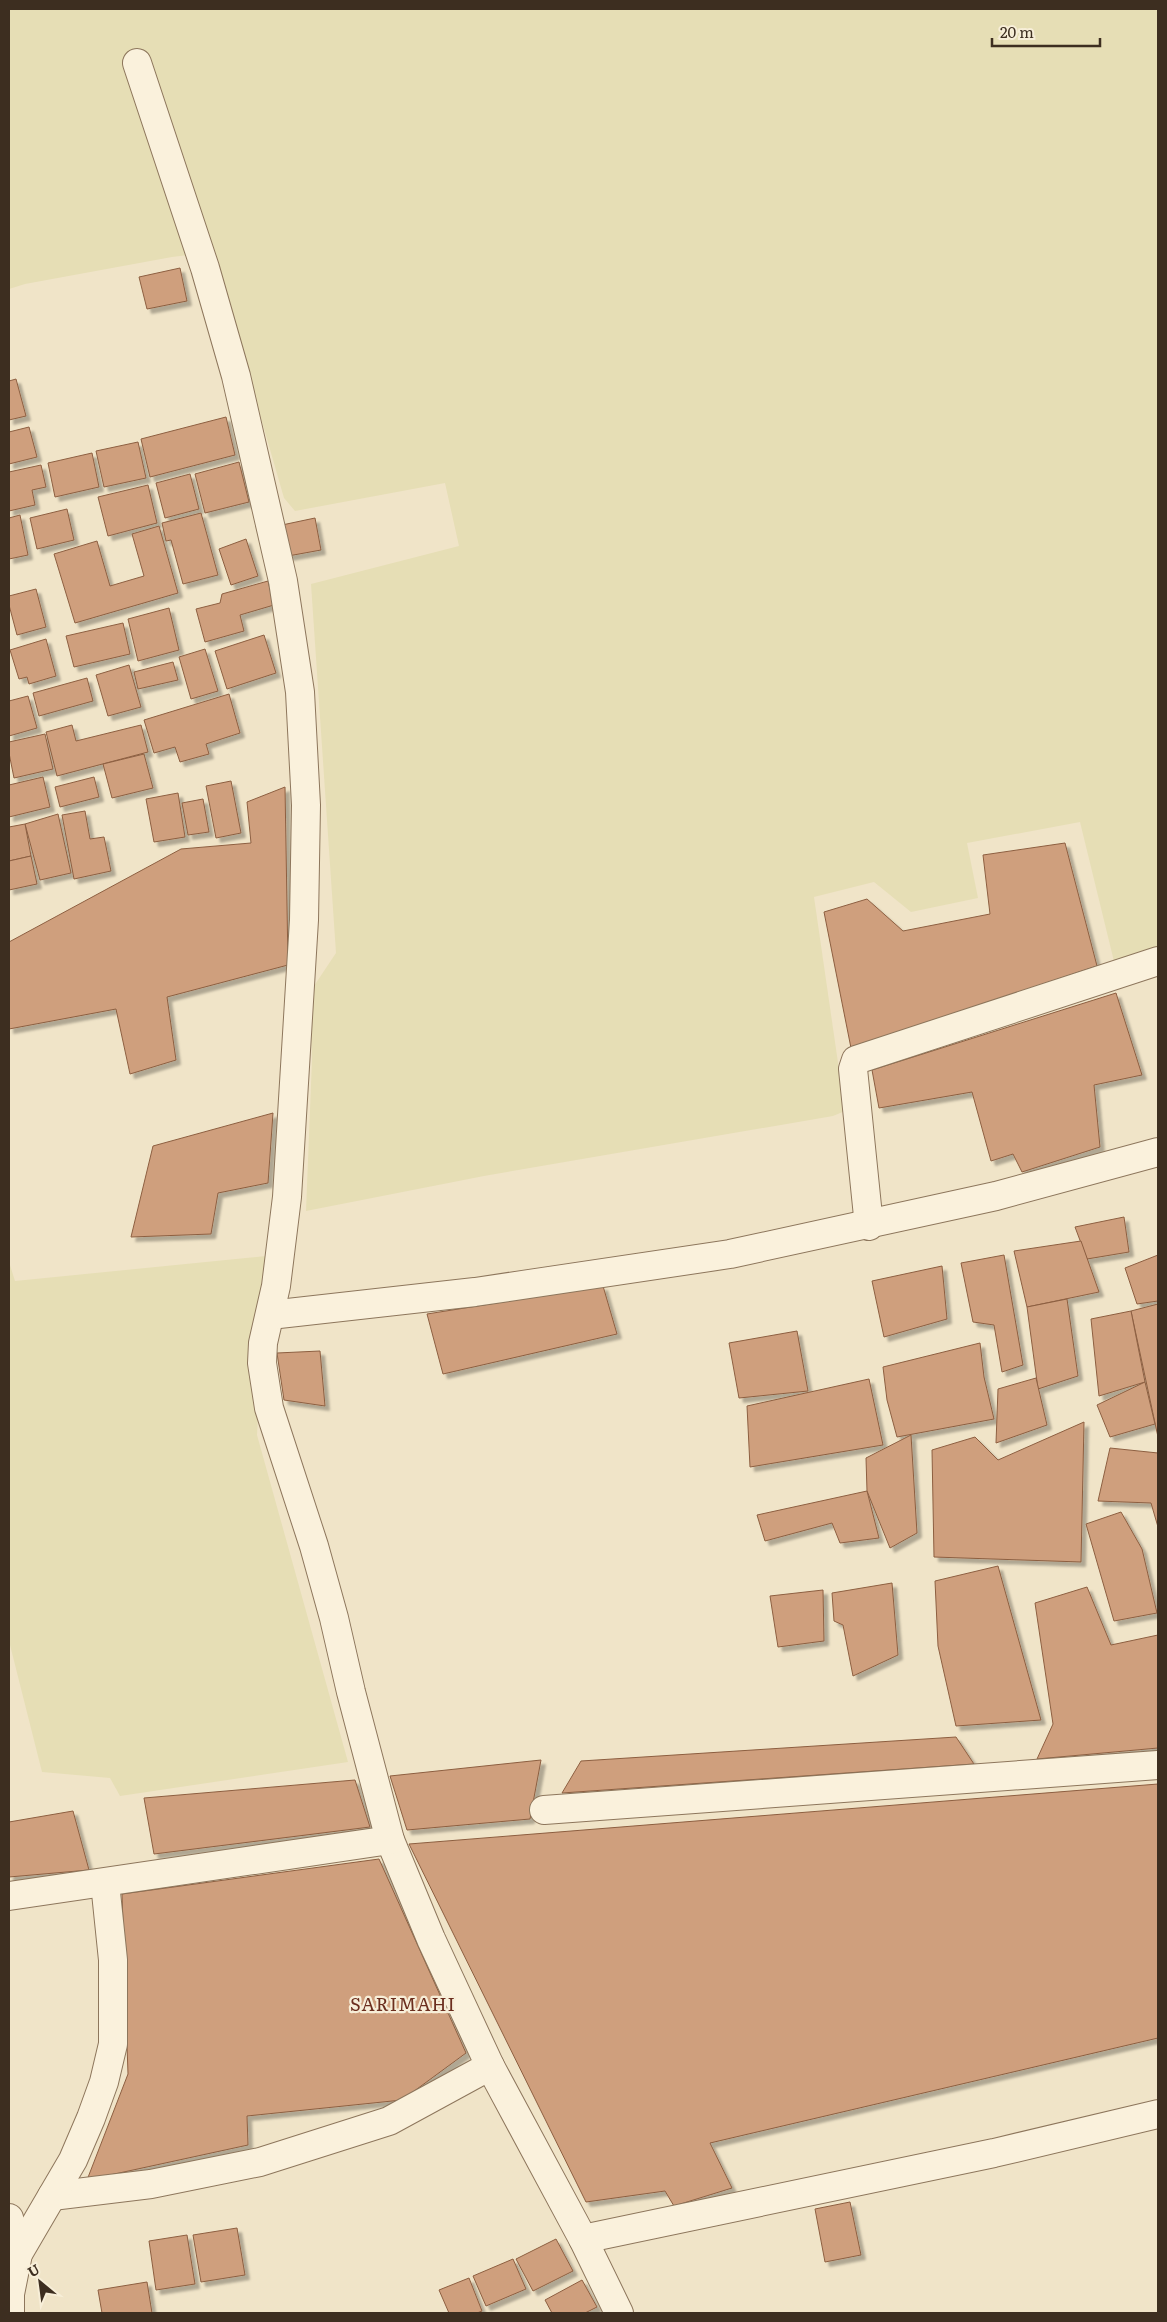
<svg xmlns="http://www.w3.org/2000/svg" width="1167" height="2322" viewBox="0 0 1167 2322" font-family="Literata,serif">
	<defs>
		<filter id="shadow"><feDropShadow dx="4.5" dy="4.5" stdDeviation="1" flood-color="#0004"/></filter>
	</defs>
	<rect width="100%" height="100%" fill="#f0e4c8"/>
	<g fill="#e6deb5">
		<polygon points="9,9 1158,9 1158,975 1120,986 1080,822 967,843 978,898 911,912 874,882 814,897 845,1111 833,1116 484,1176 306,1211 312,1060 310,992 336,953 311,584 459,546 445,483 295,511 284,498 213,252 172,257 25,284 9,289"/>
		<polygon points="266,1256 257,1435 348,1762 120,1796 110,1778 42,1772 9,1641 9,1262 15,1281"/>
	</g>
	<g fill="#cf9f7d" stroke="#8d5f41" filter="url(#shadow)">
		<polygon points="180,268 187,301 147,309 139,277"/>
		<polygon points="16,379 26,416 9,420 9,381"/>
		<polygon points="226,417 235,455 150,477 141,439"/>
		<polygon points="29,427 37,457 9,464 9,432"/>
		<polygon points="138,442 146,478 104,487 96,451"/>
		<polygon points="92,453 99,487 55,497 48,463"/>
		<polygon points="239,462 249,502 205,513 195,474"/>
		<polygon points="41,465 46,487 32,490 35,505 9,511 9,472"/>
		<polygon points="190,474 199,509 165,518 156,483"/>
		<polygon points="148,485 157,523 108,536 98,497"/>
		<polygon points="67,509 74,540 37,549 30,518"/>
		<polygon points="201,513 218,575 183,584 171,540 166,541 162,523"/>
		<polygon points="20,515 28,555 9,559 9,518"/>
		<polygon points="315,518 321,550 288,556 282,525"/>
		<polygon points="159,526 178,593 75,623 54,554 97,541 110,586 144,576 132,534"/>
		<polygon points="246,539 258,576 231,585 219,549"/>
		<polygon points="268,581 274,605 240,615 244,631 205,642 196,609 220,603 222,594"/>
		<polygon points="36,589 46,627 17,635 9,605 9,596"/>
		<polygon points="169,608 179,650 138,661 128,619"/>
		<polygon points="123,623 130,654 74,667 66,636"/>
		<polygon points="264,635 276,673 227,689 215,651"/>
		<polygon points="46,639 56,676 29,684 27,677 19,679 10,650"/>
		<polygon points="205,649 218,691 191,699 179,657"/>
		<polygon points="173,662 178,680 138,689 134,672"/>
		<polygon points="129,665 141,707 108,716 96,675"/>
		<polygon points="87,678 93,701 39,716 33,693"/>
		<polygon points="229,694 240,733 206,744 209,754 180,762 175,747 154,753 144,720"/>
		<polygon points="28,696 37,728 9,736 9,701"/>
		<polygon points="72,725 76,741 141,725 148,752 57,776 46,732"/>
		<polygon points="45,734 53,769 14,778 9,753 9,742"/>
		<polygon points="144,754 153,788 112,798 103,764"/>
		<polygon points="43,777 50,807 9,817 9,785"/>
		<polygon points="94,777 99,797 60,807 55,787"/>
		<polygon points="231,781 241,833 216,838 206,786"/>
		<polygon points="285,787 288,965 167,997 176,1060 130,1074 116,1009 9,1029 9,942 181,849 251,843 247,802"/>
		<polygon points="178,793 185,837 154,842 146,799"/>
		<polygon points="203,799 209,832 188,835 182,803"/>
		<polygon points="85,811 90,839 104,837 111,871 74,879 62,815"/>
		<polygon points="58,814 71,873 40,880 25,824"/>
		<polygon points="25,824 31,856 9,861 9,827"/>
		<polygon points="1065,843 1097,966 851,1048 824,912 867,899 903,931 990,914 983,855"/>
		<polygon points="31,856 37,884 9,890 9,861"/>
		<polygon points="1116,993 1142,1075 1094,1085 1100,1147 1022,1172 1013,1154 991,1161 972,1092 879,1108 872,1070"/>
		<polygon points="273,1113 268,1183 218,1193 211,1234 131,1237 153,1146"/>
		<polygon points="1124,1217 1129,1252 1087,1259 1075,1227"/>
		<polygon points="1081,1241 1099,1292 1027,1307 1014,1251"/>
		<polygon points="1004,1255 1023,1365 1002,1372 994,1325 973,1322 961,1263"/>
		<polygon points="1158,1255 1158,1301 1137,1304 1125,1268"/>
		<polygon points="942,1266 947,1319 884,1337 872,1281"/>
		<polygon points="603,1286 617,1334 443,1374 427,1314"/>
		<polygon points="1067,1299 1078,1376 1038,1389 1027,1307"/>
		<polygon points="1158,1304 1158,1437 1131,1311"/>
		<polygon points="1131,1311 1145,1382 1099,1396 1091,1319"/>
		<polygon points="797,1331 808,1391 739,1398 729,1343"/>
		<polygon points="980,1343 984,1377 994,1419 897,1437 887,1400 883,1367"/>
		<polygon points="320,1351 325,1406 284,1400 277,1353"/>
		<polygon points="1036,1378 1047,1425 996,1443 998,1389"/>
		<polygon points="869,1379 883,1445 750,1467 747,1406"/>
		<polygon points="1145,1382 1155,1424 1110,1437 1097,1405"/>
		<polygon points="1084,1422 1081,1562 934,1557 932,1450 975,1437 998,1460"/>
		<polygon points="911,1435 917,1533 890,1548 867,1491 866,1458"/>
		<polygon points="1110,1448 1158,1453 1158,1527 1151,1503 1098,1501"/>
		<polygon points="867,1491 879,1538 840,1543 832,1523 765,1541 757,1515"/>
		<polygon points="1121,1512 1142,1549 1157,1613 1114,1621 1086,1524"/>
		<polygon points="998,1566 1041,1720 956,1726 938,1646 935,1581"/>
		<polygon points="892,1583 898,1655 853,1676 843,1625 834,1621 832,1593"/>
		<polygon points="1087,1587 1111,1645 1158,1635 1158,1748 1037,1759 1053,1724 1035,1603"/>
		<polygon points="823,1590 824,1641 778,1647 770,1596"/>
		<polygon points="956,1737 974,1764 562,1793 581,1761"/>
		<polygon points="541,1760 530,1819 407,1830 390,1776"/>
		<polygon points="355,1780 370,1827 154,1854 144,1798"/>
		<polygon points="1158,1784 1158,2038 710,2143 732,2188 674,2206 665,2191 586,2202 409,1844"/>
		<polygon points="73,1811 89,1870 9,1877 9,1822"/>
		<polygon points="379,1859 466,2053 402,2100 247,2116 248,2145 87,2180 128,2074 122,1894"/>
		<polygon points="850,2202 861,2255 825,2262 815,2209"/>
		<polygon points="237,2228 245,2275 201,2282 193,2235"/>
		<polygon points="187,2235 195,2284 156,2290 149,2241"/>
		<polygon points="556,2239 573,2271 533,2291 516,2259"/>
		<polygon points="513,2259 526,2289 486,2306 473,2276"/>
		<polygon points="469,2278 482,2311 477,2313 449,2313 439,2290"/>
		<polygon points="582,2280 597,2307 585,2313 552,2313 545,2300"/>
		<polygon points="147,2282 152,2313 102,2313 98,2290"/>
	</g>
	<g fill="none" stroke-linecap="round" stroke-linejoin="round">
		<g stroke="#8d765c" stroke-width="30">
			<g id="street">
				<polyline points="137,63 205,268 236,376 283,581 300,692 306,805 304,920 287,1197 276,1286 263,1343 262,1363 269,1408 314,1546 334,1618 351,1692 390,1840 431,1939 490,2066 583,2239 619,2313"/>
				<polyline points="869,1226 853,1069 856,1060 1158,961"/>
				<polyline points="270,1315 475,1292 730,1254 996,1196 1158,1152"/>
				<polyline points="544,1810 1158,1765"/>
				<polyline points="9,1896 390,1840"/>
				<polyline points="52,2196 151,2184 260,2162 389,2121 490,2066"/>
				<polyline points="9,2218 18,2254"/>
				<polyline points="583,2239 994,2153 1158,2114"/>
				<polyline points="10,2313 10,2294 18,2254 73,2160 91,2118 104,2082 113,2044 113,1960 105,1883"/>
			</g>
		</g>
		<use href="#street" stroke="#faf1dc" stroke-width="28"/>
	</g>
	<g text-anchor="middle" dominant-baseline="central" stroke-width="4.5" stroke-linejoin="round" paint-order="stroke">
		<g font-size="18" letter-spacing="1" fill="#6b2e1e" stroke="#f7eed8">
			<text x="403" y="2003">SARIMAHI</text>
		</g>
	</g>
	<rect width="1167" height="2322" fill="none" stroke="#3d2e20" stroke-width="20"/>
	<g transform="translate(40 2282) rotate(331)" stroke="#f7eed8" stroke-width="4" paint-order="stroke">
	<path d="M0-4L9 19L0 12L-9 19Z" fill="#3d2e20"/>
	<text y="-8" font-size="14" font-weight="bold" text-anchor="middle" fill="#3d2e20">U</text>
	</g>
	<path d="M992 38v8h108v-8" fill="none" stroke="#3d2e20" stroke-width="2.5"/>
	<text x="1000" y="38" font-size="15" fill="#3d2e20" stroke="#f7eed8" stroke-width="4" paint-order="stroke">20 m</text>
</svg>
